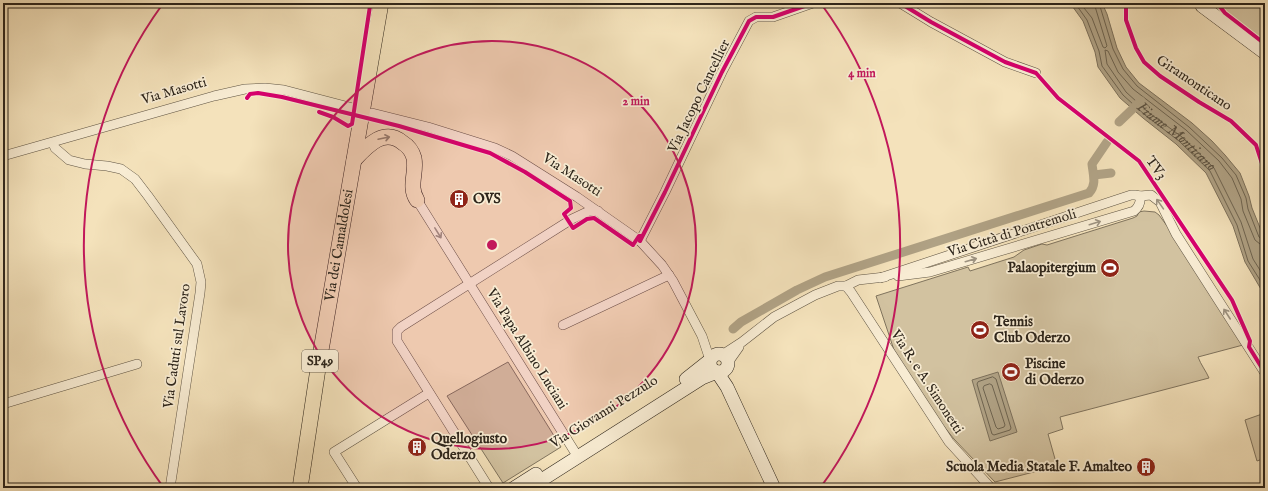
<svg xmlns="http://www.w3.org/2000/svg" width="1268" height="491" viewBox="0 0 1268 491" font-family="'IM FELL English',serif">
	<rect width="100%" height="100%" fill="#f4e2bb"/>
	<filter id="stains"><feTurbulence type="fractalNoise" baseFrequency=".005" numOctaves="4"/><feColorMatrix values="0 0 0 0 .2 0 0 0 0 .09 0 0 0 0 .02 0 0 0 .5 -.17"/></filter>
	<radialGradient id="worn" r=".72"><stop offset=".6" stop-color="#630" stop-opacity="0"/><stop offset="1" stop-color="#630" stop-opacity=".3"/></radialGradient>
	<g fill="#d2c2a0" stroke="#80745e">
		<polygon points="1216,3 1265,3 1265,43 1220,10"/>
		<path d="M1144 211 1155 212 1159 215 1173 234 1243 345 1198 357C1201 365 1206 371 1209 378L1060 417 1063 429 1048 434 1057 466 995 482 954 439 929 408 894 350 876 296 968 267 970 271 1014 257 1024 250 1042 244 1047 245 1133 218 1137 216 1139 212Z"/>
		<polygon points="508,362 561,447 503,483 447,396"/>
		<polygon points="1265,413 1265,458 1257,461 1245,420"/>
	</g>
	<g fill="#b0a285" stroke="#7c705b">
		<polygon points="1070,3 1102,3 1107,14 1117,48 1126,67 1139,83 1192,123 1212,141 1225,155 1240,173 1249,196 1252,208 1265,240 1265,296 1245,262 1233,226 1206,173 1176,144 1143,118 1120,98 1098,67 1095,52 1083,21"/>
		<polygon points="998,372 1017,432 990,441 972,380"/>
	</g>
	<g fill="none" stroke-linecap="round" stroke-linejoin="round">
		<g stroke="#6e6450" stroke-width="1">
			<polyline points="1075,3 1087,20 1099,51 1102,66 1123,95 1145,115 1179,141 1210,171 1237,225 1248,261 1265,288"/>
			<polyline points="1080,3 1092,18 1103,47 1105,48 1107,46 1094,3"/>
			<polyline points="1099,3 1113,49 1123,69 1137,86 1189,127 1222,158 1236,175 1246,198 1248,209 1259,237 1262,239 1265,240"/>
			<path id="s1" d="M1265 245 1260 244 1255 240 1243 211 1241 199 1232 178 1219 161 1186 130 1133 89 1118 72 1108 51 1105 50 1107 64 1126 92 1148 112 1182 137 1214 168 1241 222 1253 259 1265 278"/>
			<polygon points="993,377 996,379 1011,428 1010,430 994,435 992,434 977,384 978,382"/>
			<polygon points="990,384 992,385 1005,425 1004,427 998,429 996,427 983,388 984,386"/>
		</g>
		<g stroke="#b0a285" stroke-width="9">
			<polyline points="1119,122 1141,101"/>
			<polyline points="1094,175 1111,173"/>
			<path d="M733 329 741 322 797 290 825 277 1089 193C1097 185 1093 174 1092 164L1107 142"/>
		</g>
		<g stroke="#5f5443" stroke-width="10">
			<g id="street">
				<polyline points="900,3 931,22 1005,62 1036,73"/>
				<polyline points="372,113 428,127 495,148 512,156 577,197 640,241 662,265 673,281 702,336 710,360"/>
				<polyline points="53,143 55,148 69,160 85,164 107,166 121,169 135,179 148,196 197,264 201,282 200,293 170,488"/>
				<polyline points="3,156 214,96 245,89 265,88 284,90 353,108"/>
				<polyline points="417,200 578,457"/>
				<polyline points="640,241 665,192 722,72 749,21 756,17 773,17 813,3"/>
				<path d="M898 276 930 272 1134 211C1139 207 1141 202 1140 196"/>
				<polyline points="880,278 1131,195 1135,195 1140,196 1151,195 1160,202 1176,234 1265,373"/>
				<polyline points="846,286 851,292 949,442 991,488"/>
				<polyline points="563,325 669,275"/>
				<polyline points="722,355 742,342 774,317 815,295 838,286 846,286 858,280 885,277"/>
				<polyline points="727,364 739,347"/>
				<polyline points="3,404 137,364"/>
				<polyline points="357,488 334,452 429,393"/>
				<polyline points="489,488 397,341 397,331 401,327 572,219 589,211 598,211"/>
				<polyline points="872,488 877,488"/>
			</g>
		</g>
		<g stroke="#2d251b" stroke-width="14">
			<g id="secondary">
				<polyline points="1202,6 1265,53"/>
				<circle cx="719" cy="363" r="9"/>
				<polyline points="686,379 710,360"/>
				<polyline points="514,488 536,474"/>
				<polyline points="529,488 702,378 717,372 727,387 774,488"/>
			</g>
		</g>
		<g stroke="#2d251b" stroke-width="16">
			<g id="primary">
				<path d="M354 160C367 146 384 127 403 143 408 146 412 151 414 158 417 173 408 186 417 200"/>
				<path id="s2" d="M300 488 319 362 381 3"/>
			</g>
		</g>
		<use href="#street" stroke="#f8ecd3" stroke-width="9"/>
		<use href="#secondary" stroke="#f8ecd3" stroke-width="13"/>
		<use href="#primary" stroke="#f4e2bb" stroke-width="15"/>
		<g stroke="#f8ecd3" stroke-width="6">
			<g id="cycleway">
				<polyline points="900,3 931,22 1005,62 1036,73 1058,98 1139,161 1232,300 1250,341 1249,347 1265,373"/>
				<polyline points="1126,3 1126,20 1136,48 1144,62 1160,76 1199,102 1231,121 1256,145 1265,173"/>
				<polyline points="1217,3 1225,13 1265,44"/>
				<polyline points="247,98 250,94 258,93 282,97 399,126 490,153 525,172 570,201 571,208 564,214 573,228 587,219 594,218 633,245 639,236 642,236"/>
				<polyline points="319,112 333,117 348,126 352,124 370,6 369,3"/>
				<polyline points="640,241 665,192 722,72 749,21 756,17 773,17 813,3"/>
			</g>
		</g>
		<use href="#cycleway" stroke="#d6006c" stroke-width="4"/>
	</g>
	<defs><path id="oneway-shaft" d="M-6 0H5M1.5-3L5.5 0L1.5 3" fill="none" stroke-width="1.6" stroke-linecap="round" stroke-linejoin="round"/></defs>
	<use stroke="#90846b" href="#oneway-shaft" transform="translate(384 138) rotate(-12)"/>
	<g stroke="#9d9280">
		<use href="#oneway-shaft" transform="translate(1160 204) rotate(-125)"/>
		<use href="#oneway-shaft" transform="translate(1095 223) rotate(-17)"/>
		<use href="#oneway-shaft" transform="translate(438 233) rotate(58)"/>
		<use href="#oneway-shaft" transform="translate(971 260) rotate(-16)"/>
		<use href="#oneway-shaft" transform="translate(1227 314) rotate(-123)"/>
	</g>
	<circle cx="492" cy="245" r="204" fill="#c2185b" fill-opacity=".12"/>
	<g fill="none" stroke="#c2185b" stroke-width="2">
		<circle cx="492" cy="245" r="204"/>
		<path d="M164 488A408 408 0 0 1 162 5M822 5A408 408 0 0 1 820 488"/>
	</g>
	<defs>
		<g id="building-disc" transform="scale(1)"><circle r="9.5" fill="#8f2418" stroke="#f8ecd3"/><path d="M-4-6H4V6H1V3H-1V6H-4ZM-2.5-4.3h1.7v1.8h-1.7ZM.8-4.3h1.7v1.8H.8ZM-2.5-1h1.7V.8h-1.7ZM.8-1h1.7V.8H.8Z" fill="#fff"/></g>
		<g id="stadium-disc" transform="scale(1)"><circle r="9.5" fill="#8f2418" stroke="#f8ecd3"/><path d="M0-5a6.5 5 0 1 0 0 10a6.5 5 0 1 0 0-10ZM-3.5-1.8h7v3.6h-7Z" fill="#fff"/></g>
	</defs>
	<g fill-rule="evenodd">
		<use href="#building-disc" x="459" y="199"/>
		<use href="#stadium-disc" x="1110" y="268"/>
		<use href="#stadium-disc" x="980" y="330"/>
		<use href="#stadium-disc" x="1011" y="372"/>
		<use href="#building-disc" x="417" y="447"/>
		<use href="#building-disc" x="1146" y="467"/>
	</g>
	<g text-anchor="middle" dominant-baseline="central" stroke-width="3.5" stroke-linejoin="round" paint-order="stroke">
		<rect fill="#f8ecd3" stroke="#6a6152" stroke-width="1" x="302" y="350" width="36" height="22" rx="3"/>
		<g font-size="13" font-weight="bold" fill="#2d251b">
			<text x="320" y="361">SP49</text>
		</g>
		<g font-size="14" fill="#2d251b" stroke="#f8ecd3">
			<text transform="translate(1194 83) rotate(34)">Giramonticano</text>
			<text transform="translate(174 91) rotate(-16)">Via Masotti</text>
			<text transform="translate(699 96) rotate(-64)">Via Jacopo Cancellier</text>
			<text transform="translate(1156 168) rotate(54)">TV3</text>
			<text transform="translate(572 175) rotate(33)">Via Masotti</text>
			<text transform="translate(1012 233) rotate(-17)">Via Città di Pontremoli</text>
			<text stroke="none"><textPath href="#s2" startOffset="246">Via dei Camaldolesi</textPath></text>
			<text transform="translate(177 346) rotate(-82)">Via Caduti sul Lavoro</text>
			<text transform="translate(527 349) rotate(58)">Via Papa Albino Luciani</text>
			<text transform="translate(927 382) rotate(57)">Via R. e A. Simonetti</text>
			<text transform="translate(604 412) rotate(-32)">Via Giovanni Pezzulo</text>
		</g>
		<g font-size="14" font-weight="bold" fill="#2d251b" stroke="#f8ecd3" text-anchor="start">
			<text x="473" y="199">OVS</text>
			<text x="1096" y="268" text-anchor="end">Palaopitergium</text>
			<text x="994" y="322">Tennis<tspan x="994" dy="16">Club Oderzo</tspan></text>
			<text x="1025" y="364">Piscine<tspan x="1025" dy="16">di Oderzo</tspan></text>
			<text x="431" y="439">Quellogiusto<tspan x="431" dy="16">Oderzo</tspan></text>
			<text x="1132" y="467" text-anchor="end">Scuola Media Statale F. Amalteo</text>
		</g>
		<g font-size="15" font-style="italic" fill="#5b5140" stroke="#f8ecd3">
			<text stroke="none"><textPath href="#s1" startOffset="376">Fiume Monticano</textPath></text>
		</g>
	</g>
	<circle cx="492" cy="245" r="6" fill="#c2185b" stroke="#f8ecd3" stroke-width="2"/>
	<g font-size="12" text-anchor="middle" font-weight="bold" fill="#c2185b" stroke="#f8ecd3" stroke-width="3.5" stroke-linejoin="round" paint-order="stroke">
		<text x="862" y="77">4 min</text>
		<text x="636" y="105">2 min</text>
	</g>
	<rect width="1268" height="491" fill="none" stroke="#f4e2bb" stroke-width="16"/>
	<rect x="4" y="4" width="1260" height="483" fill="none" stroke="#2d251b" stroke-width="2"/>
	<rect x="8" y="8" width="1252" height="475" fill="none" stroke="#2d251b"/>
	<rect width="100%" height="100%" filter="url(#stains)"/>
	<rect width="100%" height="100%" fill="url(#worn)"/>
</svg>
